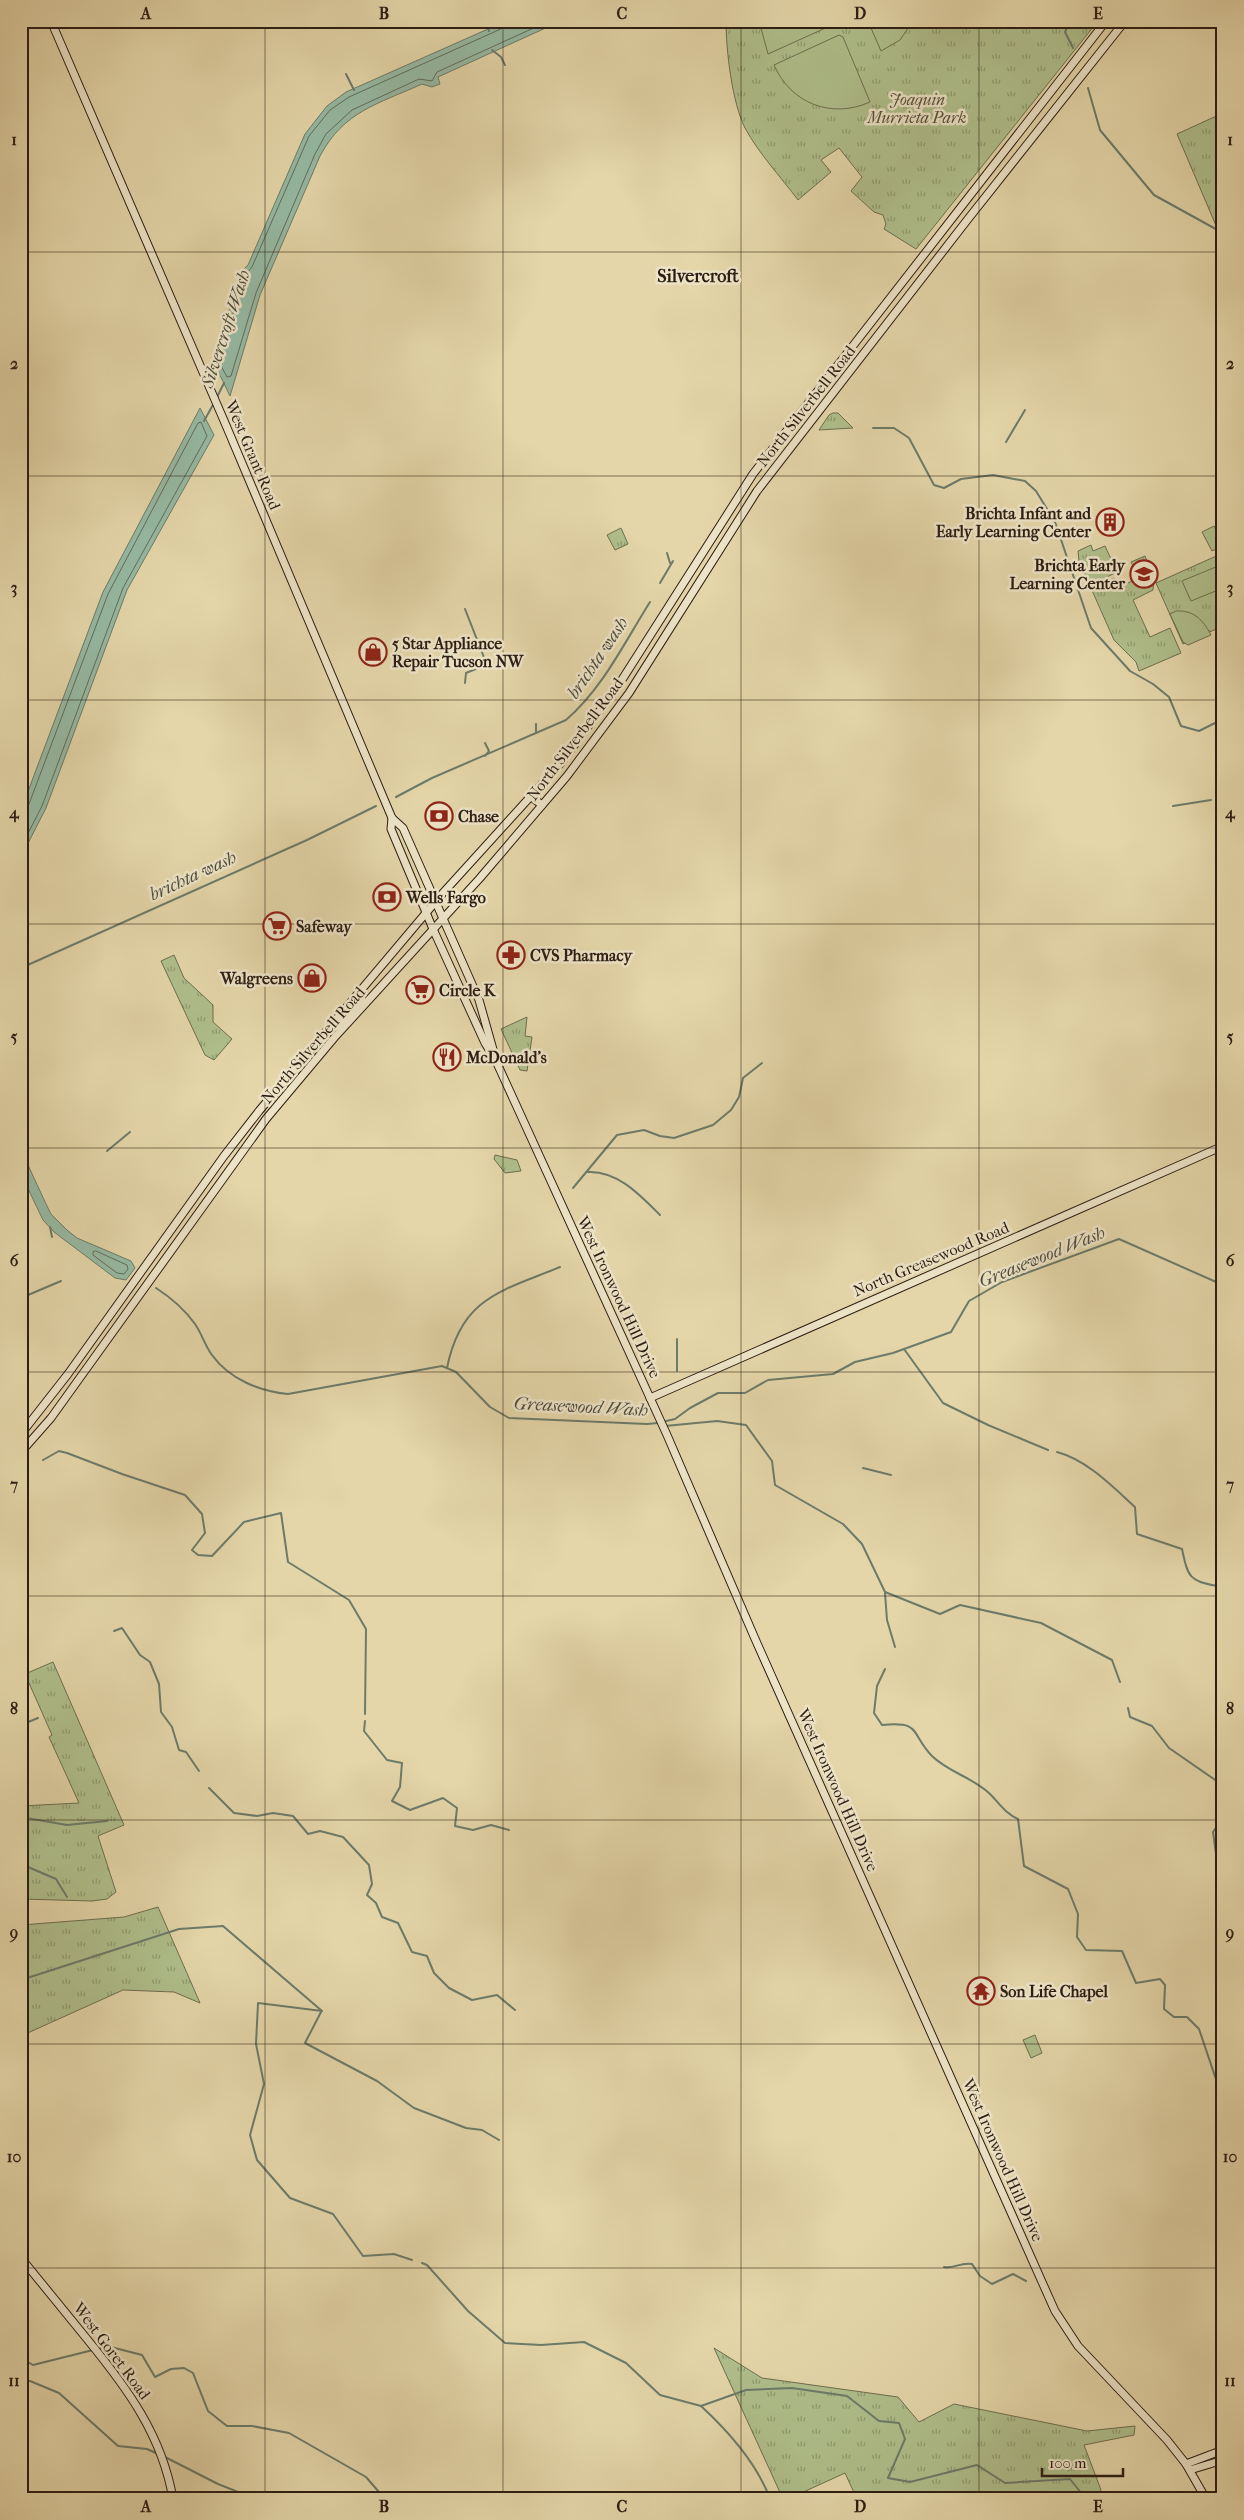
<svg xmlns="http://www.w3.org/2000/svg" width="1244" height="2520" viewBox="0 0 1244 2520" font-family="'IM FELL French Canon',serif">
	<defs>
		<pattern id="grass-tufts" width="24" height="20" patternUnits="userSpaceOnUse" patternTransform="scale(1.25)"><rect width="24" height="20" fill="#afbf8c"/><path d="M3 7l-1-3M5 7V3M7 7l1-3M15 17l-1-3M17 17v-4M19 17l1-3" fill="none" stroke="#8f9b71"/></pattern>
	</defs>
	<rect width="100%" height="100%" fill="#e4d6a9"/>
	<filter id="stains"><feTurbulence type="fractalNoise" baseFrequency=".004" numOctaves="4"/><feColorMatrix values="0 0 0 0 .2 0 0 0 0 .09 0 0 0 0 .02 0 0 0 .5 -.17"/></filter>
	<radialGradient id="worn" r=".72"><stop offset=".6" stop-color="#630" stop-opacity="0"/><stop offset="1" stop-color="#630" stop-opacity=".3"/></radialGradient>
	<g fill="url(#grass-tufts)" stroke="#6e6e50">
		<path d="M726 21H1098L916 249 884 229 886 224 883 215 874 212 851 191 862 177 839 148 821 160 831 172 798 200C781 177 759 154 745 128 732 102 726 50 726 21Z"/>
		<polygon points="1223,113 1223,242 1177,134"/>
		<polygon points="833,413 838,413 853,428 819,430 829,415"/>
		<polygon points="621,528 628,544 615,550 607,535"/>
		<polygon points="1091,545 1093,551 1105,546 1117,572 1105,578 1106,582 1114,578 1119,587 1139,578 1131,562 1145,556 1154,579 1153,590 1133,600 1150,637 1170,628 1181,653 1139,671 1136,662 1114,640 1079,561 1078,551"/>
		<polygon points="1223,553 1223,626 1183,644 1156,583"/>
		<polygon points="174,955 184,978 213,1005 213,1022 232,1039 214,1060 205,1055 161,961"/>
		<polygon points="527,1017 525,1036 532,1037 527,1071 520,1070 501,1029"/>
		<polygon points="495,1155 517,1160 521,1171 505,1173 494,1159"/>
		<polygon points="53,1662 124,1825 98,1836 116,1892 107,1899 92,1901 21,1899 21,1806 79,1803 49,1737 52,1735 25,1674"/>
		<polygon points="158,1907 200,2003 174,1992 123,1990 21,2036 21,1925 124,1917"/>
		<polygon points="714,2348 762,2378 898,2397 919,2422 954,2404 1087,2431 1135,2426 1134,2435 1084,2445 1101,2490 1095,2499 857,2499 845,2473 788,2499 783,2499"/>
	</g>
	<g fill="#afbf8c" stroke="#6e6e50">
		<polygon points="759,21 841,21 768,54"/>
		<polygon points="868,21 913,21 900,40 881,51"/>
		<path d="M839 35 843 37 870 102C832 119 791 104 774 65Z"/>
		<polygon points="1214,526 1223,546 1212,551 1202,532"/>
		<polygon points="1223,564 1223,588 1191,601 1182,581"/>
		<path d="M1176 611C1194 610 1203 620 1211 635L1188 645 1183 642 1170 614Z"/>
		<polygon points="1035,2035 1042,2053 1031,2058 1023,2040"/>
	</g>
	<g fill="#96baa4" stroke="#6c7b6a">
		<path d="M506 21H561L438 77 440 84 432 87 422 84C378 104 344 111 320 156L260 295 230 396 215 365 217 346 242 271 248 265 305 134 327 106 346 92Z"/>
		<polygon points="200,408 214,435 127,590 46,808 21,857 21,810 103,592"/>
		<polygon points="21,1150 46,1204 51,1214 67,1230 77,1238 131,1261 135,1268 126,1280 115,1278 54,1232 43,1220 21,1174"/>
	</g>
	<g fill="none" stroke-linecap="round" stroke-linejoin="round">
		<g stroke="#616c5c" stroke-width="1">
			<polyline points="506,21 503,28 349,97 330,110 309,136 252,267 246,274 222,347 220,364 227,377 231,376 256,293 315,154 326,134 352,110 419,79 432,81 437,72 549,21"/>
			<polyline points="21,810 26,809 29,804 108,594 198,423 201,422 207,436 123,588 42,806 21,847"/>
			<polygon points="96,1251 127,1265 128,1269 124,1274 117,1273 93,1255 93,1252"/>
		</g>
		<g stroke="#6c7b6a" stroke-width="2">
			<polyline points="487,21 489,31"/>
			<polyline points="1070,21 1065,32 1073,48"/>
			<polyline points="492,50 501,57 505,65"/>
			<polyline points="346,74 354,90"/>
			<polyline points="1088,88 1100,130 1154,195 1223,233"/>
			<polyline points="217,397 224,383"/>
			<polyline points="204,421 214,403"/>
			<polyline points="873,428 894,428 909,438 934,485 944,488 961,479 993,475 1025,481 1036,491 1055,522 1091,628 1130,671 1153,684 1169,697 1181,726 1199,731 1223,719"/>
			<polyline points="1006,442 1025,410"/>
			<polyline points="667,553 670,563"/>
			<polyline points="660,583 673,561"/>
			<polyline points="465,609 485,660 483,666 466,673 465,683"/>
			<polyline points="536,733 536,724"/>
			<polyline points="485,756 489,751 485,743"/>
			<path d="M396 797 432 778 566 720C603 688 624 643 650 602"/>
			<polyline points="1173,806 1211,800"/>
			<polyline points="21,968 307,840 376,806"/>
			<polyline points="107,1151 130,1132"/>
			<path d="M587 1172C617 1170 640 1195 660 1215"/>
			<polyline points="573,1188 617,1135 644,1130 660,1136 674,1138 713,1125 731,1110 739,1097 743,1078 762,1063"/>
			<polyline points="50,1227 52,1237"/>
			<path d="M156 1288C170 1297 185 1310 195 1324 202 1334 205 1346 212 1355 230 1380 260 1391 288 1394L442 1366 456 1372 490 1407 509 1418 647 1424 658 1423"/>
			<polyline points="21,1298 61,1281"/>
			<polyline points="677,1339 677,1371"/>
			<polyline points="904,1349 943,1403 988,1425 1048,1450"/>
			<path d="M447 1368C461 1297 502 1291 560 1267"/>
			<polyline points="662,1422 675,1419 690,1408 718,1393 745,1393 768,1380 833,1374 855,1362 893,1353 951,1332 969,1301 1002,1282 1119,1239 1223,1285"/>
			<polyline points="665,1426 717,1421 746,1425 772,1461 775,1485 843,1524 862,1544 885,1592 940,1614 960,1605 1041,1623 1112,1660 1120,1682"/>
			<path d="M1057 1452C1087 1460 1112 1486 1135 1507L1137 1534 1182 1549C1188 1577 1189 1581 1217 1586"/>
			<polyline points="43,1460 59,1451 67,1453 122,1474 185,1495 202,1514 205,1533 192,1550 198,1555 212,1556 244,1522 281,1513 288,1562 349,1600 366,1629 365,1714"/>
			<polyline points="863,1468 891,1475"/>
			<polyline points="885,1593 887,1620 895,1647"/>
			<polyline points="114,1631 122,1628 140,1655 150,1662 159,1684 161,1712 172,1727 179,1750 186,1752 199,1771"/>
			<path d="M885 1669 877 1686 874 1713 882 1725C922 1721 910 1733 932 1756 948 1772 974 1778 990 1794 1000 1804 1005 1813 1018 1819L1024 1866 1068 1889 1078 1914 1077 1937 1086 1950 1122 1951 1136 1983 1160 1979 1165 1985 1164 2009 1174 2017H1187L1199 2029 1223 2100"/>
			<polyline points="1128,1708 1130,1717 1152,1726 1169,1748 1221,1784 1223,1788"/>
			<polyline points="365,1721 364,1731 387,1760 402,1763 400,1787 392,1801 410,1810 443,1798 457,1808 455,1826 473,1830 491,1825 509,1830"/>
			<polyline points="21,1725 38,1718"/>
			<polyline points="209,1788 234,1813 257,1816 273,1813 293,1816 308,1834 320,1831 343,1837 369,1865 372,1884 367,1895 376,1903 382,1917 398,1923 412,1952 427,1956 434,1973 449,1988 472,2000 497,1995 515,2010"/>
			<polyline points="21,1817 67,1825 107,1821"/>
			<polyline points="1223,1817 1213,1832 1218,1868 1223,1871"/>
			<polyline points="21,1864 56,1879 67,1897"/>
			<polyline points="21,1980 179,1929 223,1926 322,2011 258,2003 256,2044 264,2084 250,2135 257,2160 290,2198 333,2214 363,2256 394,2254 412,2260"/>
			<polyline points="321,2012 305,2043 377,2081 414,2108 466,2128 482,2130 499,2140"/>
			<polyline points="422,2263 427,2265 468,2311 505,2343 541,2345 584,2342 626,2363 660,2395 701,2406 746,2390 792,2388 847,2396 879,2421 899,2423 905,2439 888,2478 910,2482 977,2465 1005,2483 1070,2479 1086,2499"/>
			<path d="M944 2267C954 2269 960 2262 972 2264L980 2276 992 2284 1013 2274 1026 2281"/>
			<polyline points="98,2349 107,2346 142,2355 155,2377 171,2369 184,2368 193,2373 208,2411 227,2426 252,2426 289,2433 366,2477 385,2499"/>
			<polyline points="21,2358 33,2365 93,2350"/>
			<polyline points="21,2381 30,2381 59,2393 118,2446 147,2449 158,2454"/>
			<path d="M701 2406C728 2431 757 2463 770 2499"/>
			<polyline points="165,2457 218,2484 256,2499"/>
		</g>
		<g stroke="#2c1d14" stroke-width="9">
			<g id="secondary">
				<polyline points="51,21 225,423 381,792 392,818 403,828 479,1000 494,1053"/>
				<polyline points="530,796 542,805"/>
				<polyline points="392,818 391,829 433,929 485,1043 496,1061 667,1435 756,1641 1055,2311 1078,2346 1167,2440 1186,2464 1206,2499"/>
				<polyline points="340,1027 362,1001 361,991"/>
				<polyline points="650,1398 1223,1146"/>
				<polyline points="21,1434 68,1374 224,1156 259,1111 442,894 561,763 618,686 753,474 1106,21"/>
				<polyline points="21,1452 51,1418 79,1379 266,1119 334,1038 480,878 567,776 629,693 757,491 968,219 1125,21"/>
				<path d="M21 2258C43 2285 65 2312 87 2339 127 2388 162 2435 173 2499"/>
				<polyline points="1186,2464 1223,2450"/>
				<polyline points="1190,2470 1223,2460"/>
			</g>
		</g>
		<use href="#secondary" stroke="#ede4c7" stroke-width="7"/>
	</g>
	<path fill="none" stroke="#2c1d14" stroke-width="1" stroke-opacity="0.55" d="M265 21V2499M503 21V2499M741 21V2499M979 21V2499M21 252H1223M21 476H1223M21 700H1223M21 924H1223M21 1148H1223M21 1372H1223M21 1596H1223M21 1820H1223M21 2044H1223M21 2268H1223"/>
	<defs>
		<g id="building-ring" transform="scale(1.4375)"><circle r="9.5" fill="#ede4c7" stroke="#8f2418" stroke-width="1.5"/><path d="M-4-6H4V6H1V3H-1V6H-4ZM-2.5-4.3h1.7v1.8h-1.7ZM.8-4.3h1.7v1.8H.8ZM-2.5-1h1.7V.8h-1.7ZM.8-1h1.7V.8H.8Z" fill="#8f2418"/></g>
		<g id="school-ring" transform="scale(1.4375)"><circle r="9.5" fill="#ede4c7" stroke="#8f2418" stroke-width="1.5"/><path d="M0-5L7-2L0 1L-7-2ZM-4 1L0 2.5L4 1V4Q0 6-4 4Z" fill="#8f2418"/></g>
		<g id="shop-ring" transform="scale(1.4375)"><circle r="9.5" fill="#ede4c7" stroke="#8f2418" stroke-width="1.5"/><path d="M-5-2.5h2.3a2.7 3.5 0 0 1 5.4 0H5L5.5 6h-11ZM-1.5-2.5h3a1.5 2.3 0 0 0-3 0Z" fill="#8f2418"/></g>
		<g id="bank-ring" transform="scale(1.4375)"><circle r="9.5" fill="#ede4c7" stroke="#8f2418" stroke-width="1.5"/><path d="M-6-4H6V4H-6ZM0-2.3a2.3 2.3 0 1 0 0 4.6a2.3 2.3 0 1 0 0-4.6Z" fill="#8f2418"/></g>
		<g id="supermarket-ring" transform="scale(1.4375)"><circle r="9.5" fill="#ede4c7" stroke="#8f2418" stroke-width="1.5"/><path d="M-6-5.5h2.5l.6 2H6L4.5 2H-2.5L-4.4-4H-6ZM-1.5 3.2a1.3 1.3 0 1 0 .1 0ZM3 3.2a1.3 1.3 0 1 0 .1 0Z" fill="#8f2418"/></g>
		<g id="pharmacy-ring" transform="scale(1.4375)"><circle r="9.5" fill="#ede4c7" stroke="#8f2418" stroke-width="1.5"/><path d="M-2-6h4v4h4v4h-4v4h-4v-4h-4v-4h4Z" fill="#8f2418"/></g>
		<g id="restaurant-ring" transform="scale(1.4375)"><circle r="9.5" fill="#ede4c7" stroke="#8f2418" stroke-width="1.5"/><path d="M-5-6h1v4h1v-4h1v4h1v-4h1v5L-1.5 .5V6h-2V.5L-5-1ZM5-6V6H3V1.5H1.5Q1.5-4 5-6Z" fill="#8f2418"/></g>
		<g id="temple-ring" transform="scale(1.4375)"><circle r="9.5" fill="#ede4c7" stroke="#8f2418" stroke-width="1.5"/><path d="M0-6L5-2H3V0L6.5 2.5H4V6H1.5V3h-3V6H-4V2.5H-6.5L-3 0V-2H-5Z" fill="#8f2418"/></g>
	</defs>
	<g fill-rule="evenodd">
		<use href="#building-ring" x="1110" y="522"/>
		<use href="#school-ring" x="1144" y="574"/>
		<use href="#shop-ring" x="373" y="652"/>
		<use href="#bank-ring" x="439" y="816"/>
		<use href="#bank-ring" x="387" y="897"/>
		<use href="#supermarket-ring" x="277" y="926"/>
		<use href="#pharmacy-ring" x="511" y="955"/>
		<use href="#shop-ring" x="312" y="978"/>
		<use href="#supermarket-ring" x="420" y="990"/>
		<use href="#restaurant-ring" x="447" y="1057"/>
		<use href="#temple-ring" x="981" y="1991"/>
	</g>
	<g text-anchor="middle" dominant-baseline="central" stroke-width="5" stroke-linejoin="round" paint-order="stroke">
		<g font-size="16" font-style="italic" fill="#534e38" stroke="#ede4c7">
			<text x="917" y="99">Joaquin<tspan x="917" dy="18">Murrieta Park</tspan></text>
		</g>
		<g font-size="16" fill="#2c1d14" stroke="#ede4c7">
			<text transform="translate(806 406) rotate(-52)">North Silverbell Road</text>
			<text transform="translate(253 455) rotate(67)">West Grant Road</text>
			<text transform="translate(575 739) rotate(-53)">North Silverbell Road</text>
			<text transform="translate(313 1045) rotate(-49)">North Silverbell Road</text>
			<text transform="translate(931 1259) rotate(-23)">North Greasewood Road</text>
			<text transform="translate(619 1297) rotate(65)">West Ironwood Hill Drive</text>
			<text transform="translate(838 1790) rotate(66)">West Ironwood Hill Drive</text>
			<text transform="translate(1003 2160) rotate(66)">West Ironwood Hill Drive</text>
			<text transform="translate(112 2351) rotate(53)">West Goret Road</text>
		</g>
		<g font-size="16" font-weight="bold" fill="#2c1d14" stroke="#ede4c7" text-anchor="start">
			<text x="1091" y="513" text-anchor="end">Brichta Infant and<tspan x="1091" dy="18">Early Learning Center</tspan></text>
			<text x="1125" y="565" text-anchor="end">Brichta Early<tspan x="1125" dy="18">Learning Center</tspan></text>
			<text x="392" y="643">5 Star Appliance<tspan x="392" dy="18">Repair Tucson NW</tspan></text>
			<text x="458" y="816">Chase</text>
			<text x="406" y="897">Wells Fargo</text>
			<text x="296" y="926">Safeway</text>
			<text x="530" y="955">CVS Pharmacy</text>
			<text x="293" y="978" text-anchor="end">Walgreens</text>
			<text x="439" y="990">Circle K</text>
			<text x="466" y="1057">McDonald's</text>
			<text x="1000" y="1991">Son Life Chapel</text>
		</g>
		<g font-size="18" font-weight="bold" fill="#2c1d14" stroke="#ede4c7">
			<text x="698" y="276">Silvercroft</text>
		</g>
		<g font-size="18" font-style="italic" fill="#4c4c3f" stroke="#ede4c7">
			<text transform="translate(226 329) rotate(-72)">Silvercroft Wash</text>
			<text transform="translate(598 658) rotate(-56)">brichta wash</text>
			<text transform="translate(193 876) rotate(-25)">brichta wash</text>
			<text transform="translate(1042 1257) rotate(-22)">Greasewood Wash</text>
			<text transform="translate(581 1407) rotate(3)">Greasewood Wash</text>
		</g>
	</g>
	<rect width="1244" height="2520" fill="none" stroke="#e4d6a9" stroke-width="55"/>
	<path d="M1042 2468v8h81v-8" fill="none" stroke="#2c1d14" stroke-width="2.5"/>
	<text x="1049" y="2468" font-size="15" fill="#2c1d14" stroke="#ede4c7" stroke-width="4" paint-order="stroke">100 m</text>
	<rect x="28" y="28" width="1188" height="2464" fill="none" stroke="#2c1d14" stroke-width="2"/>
	<g font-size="16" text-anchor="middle" font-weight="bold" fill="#2c1d14">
		<text x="146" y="19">A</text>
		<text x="384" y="19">B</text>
		<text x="622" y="19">C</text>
		<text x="860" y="19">D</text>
		<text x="1098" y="19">E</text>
		<text x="14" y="145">1</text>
		<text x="1230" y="145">1</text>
		<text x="14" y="369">2</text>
		<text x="1230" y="369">2</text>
		<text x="14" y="593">3</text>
		<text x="1230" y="593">3</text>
		<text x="14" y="818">4</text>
		<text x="1230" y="818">4</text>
		<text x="14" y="1042">5</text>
		<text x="1230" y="1042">5</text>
		<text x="14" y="1266">6</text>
		<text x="1230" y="1266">6</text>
		<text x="14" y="1490">7</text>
		<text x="1230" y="1490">7</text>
		<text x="14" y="1714">8</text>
		<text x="1230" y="1714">8</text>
		<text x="14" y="1938">9</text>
		<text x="1230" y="1938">9</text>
		<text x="14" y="2162">10</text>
		<text x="1230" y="2162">10</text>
		<text x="14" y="2386">11</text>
		<text x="1230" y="2386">11</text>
		<text x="146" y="2512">A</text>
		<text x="384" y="2512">B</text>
		<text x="622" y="2512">C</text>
		<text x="860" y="2512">D</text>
		<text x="1098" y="2512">E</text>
	</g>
	<rect width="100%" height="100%" filter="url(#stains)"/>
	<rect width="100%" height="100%" fill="url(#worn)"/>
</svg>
